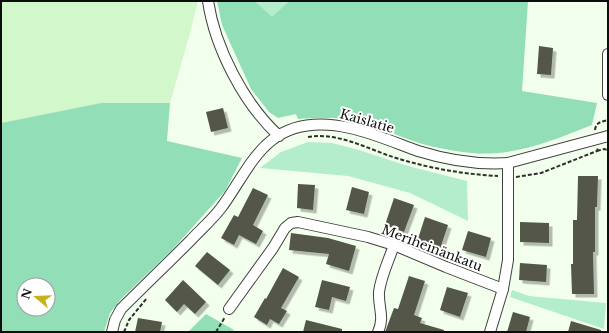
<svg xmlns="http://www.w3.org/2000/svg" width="609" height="333" viewBox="0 0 609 333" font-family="'Libre Baskerville',serif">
	<defs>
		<filter id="shadow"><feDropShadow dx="3.5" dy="3.5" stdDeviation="0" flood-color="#0004"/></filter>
	</defs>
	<rect width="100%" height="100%" fill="#f2ffed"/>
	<polygon fill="#d2f7cb" points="1,1 198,1 190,33 170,103 101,103 1,123"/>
	<g fill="#b4edcb">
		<polygon points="255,1 289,1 272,18"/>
		<polygon points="308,142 332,143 359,150 408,166 467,181 468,221 410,193 348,176 260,168 281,152"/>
		<polygon points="512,290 529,296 606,303 604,329 510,297"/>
	</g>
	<g fill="#92deb6" fill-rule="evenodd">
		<path d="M217 1H255L272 17 289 1H528L522 91 597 103 592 125C554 140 514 157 472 153 453 151 431 147 413 141 395 135 377 125 358 121 341 117 315 118 298 119L296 114 278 118 269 112 251 89 222 25Z"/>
		<path d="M101 103H170L167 141 242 158 225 191 172 250 122 298 110 313 104 332H1V123ZM24 285H48V309H24Z"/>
		<polygon points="206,314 234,330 232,332 188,332"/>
	</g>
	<g fill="#525749" filter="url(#shadow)">
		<polygon points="539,46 553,48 551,75 537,74"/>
		<polygon points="223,108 228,128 211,132 206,112"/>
		<polygon points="578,176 598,176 597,207 595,207 595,252 593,252 594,294 572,294 571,264 573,264 573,220 577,220"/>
		<polygon points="298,184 315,185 313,210 297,208"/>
		<polygon points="352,187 369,192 364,214 346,210"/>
		<polygon points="253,188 268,195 253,225 263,231 256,244 239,235 234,245 221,238 234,215 238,217"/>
		<polygon points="394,198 414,205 404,232 385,225"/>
		<polygon points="425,217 448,225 439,252 416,245"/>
		<polygon points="520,222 549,223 549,243 520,242"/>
		<polygon points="468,231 491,238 486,257 462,250"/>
		<polygon points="291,233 328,238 356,246 349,271 326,264 329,254 289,250"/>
		<polygon points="207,252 230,270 218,285 195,266"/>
		<polygon points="520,263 547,265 546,282 519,280"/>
		<polygon points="283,268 299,277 281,308 287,311 279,324 270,319 267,325 254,317 265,298 266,299"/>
		<polygon points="409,276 425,281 414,315 422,318 420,323 444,330 444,332 385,332 394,308 398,309"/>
		<polygon points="183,280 206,302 195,314 184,304 177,312 165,300"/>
		<polygon points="322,280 350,287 346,301 332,297 329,310 315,307"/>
		<polygon points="447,287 468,293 460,317 440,310"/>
		<polygon points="513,312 530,317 526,332 507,332"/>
		<polygon points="138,318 162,322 160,332 135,332"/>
		<polygon points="306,320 342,329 342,332 303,332"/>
		<polygon points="571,321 601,330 601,332 568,332"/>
	</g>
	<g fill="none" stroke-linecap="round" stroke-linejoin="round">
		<g stroke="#404040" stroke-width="12">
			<g id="minor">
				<path d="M208 1C215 48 244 104 279 136"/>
				<polyline points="608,54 608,95"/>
				<polyline points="229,309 273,248 285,228 291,223 298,222 368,237 394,245 446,267 503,289"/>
				<path d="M112 332 115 320 121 309C144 286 167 264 190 241 200 230 212 220 221 208 237 187 251 156 272 140 294 123 323 122 350 128 373 133 396 143 418 151 447 160 478 165 508 163L608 136"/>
				<path d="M378 332C385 317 378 307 379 292 381 276 389 260 394 245"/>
				<polyline points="490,332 503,289 508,260 508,163"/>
			</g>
		</g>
		<g stroke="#2f2f2f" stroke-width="2" stroke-dasharray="4 2" stroke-linecap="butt">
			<path d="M595 130C596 122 601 122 608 120"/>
			<path d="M308 137C337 132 366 148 393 157 427 168 462 174 498 176"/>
			<polyline points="597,151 604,149 608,150"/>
			<polyline points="516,177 541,173 597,151 598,148"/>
			<polyline points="124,332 129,320 147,298"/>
			<polyline points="216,332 225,317"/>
		</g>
		<use href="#minor" stroke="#fff" stroke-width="10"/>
	</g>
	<g text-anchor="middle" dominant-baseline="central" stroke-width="4" stroke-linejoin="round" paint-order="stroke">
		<g font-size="13" fill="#0d0d0d" stroke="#fff">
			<text transform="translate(367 121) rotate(16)">Kaislatie</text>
			<text transform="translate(432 248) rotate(21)">Meriheinänkatu</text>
		</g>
	</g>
	<rect width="609" height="333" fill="none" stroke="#0d0d0d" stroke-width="4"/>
	<g transform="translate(36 297) rotate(289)"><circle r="19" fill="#ffffff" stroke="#9e9e9e"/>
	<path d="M0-3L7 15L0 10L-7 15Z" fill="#c8b21b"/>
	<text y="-6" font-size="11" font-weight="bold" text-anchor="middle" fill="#0d0d0d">N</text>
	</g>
</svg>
